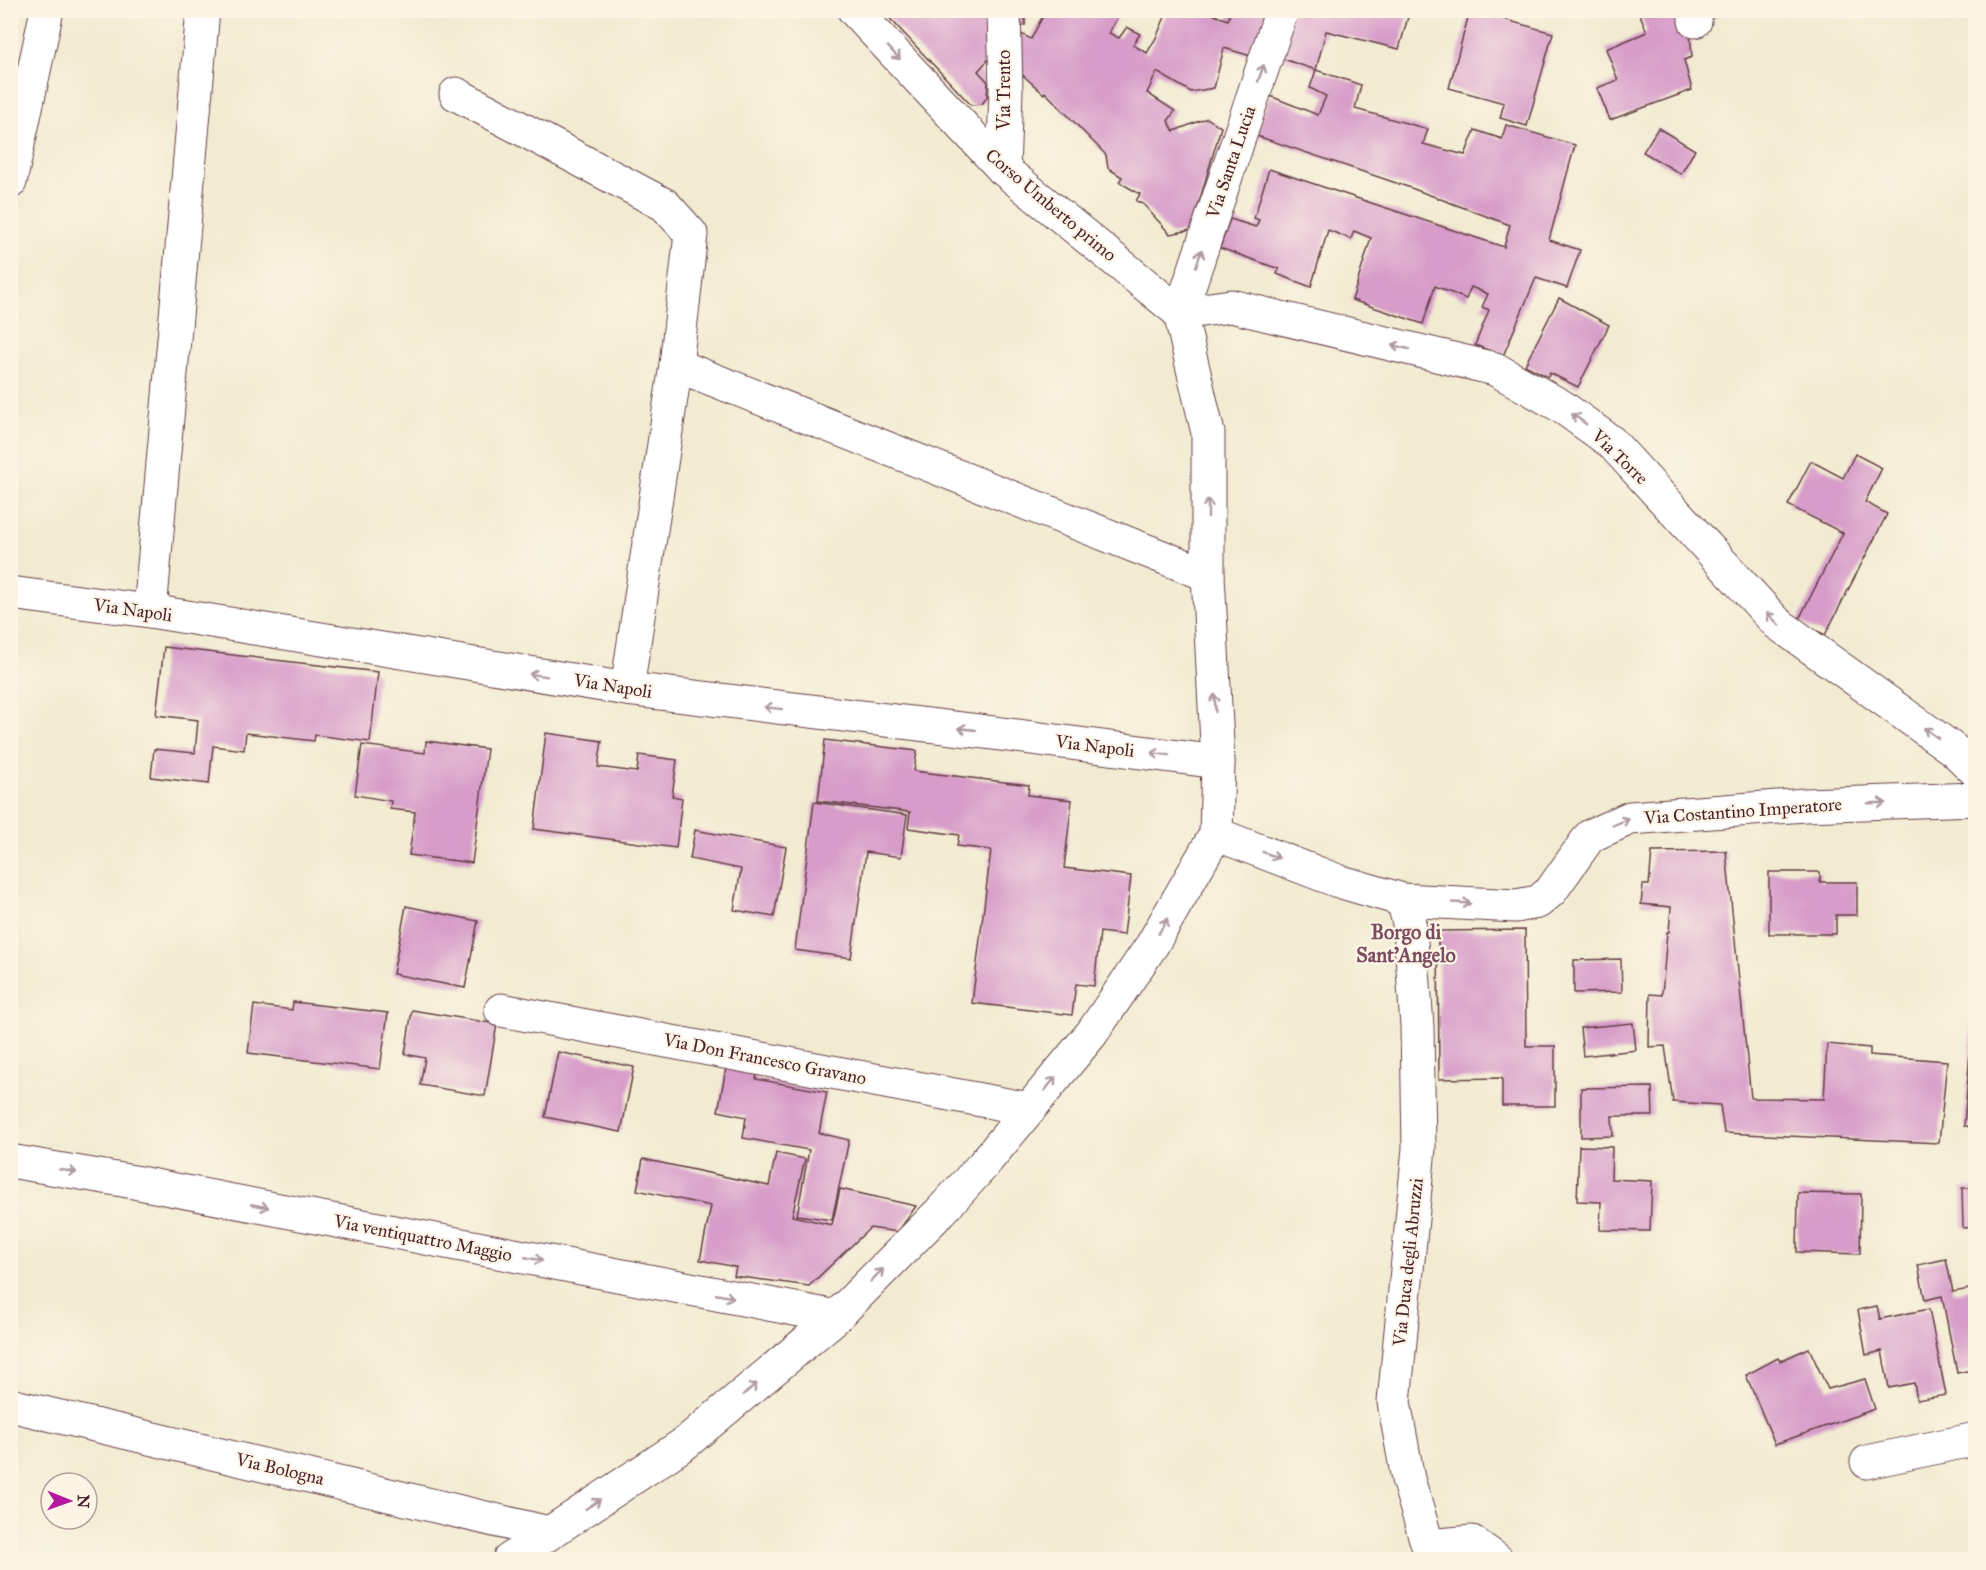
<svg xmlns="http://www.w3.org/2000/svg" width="1986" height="1570" viewBox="0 0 1986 1570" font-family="'IM FELL Great Primer',serif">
	<rect width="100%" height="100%" fill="#fcf5e5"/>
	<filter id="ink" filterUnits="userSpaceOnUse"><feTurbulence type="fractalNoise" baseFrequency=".0167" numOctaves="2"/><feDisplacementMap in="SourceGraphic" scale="12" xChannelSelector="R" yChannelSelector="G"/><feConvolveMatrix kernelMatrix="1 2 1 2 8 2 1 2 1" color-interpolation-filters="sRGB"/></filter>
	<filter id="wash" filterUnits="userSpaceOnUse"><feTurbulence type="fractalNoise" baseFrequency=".008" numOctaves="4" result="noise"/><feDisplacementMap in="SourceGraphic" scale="24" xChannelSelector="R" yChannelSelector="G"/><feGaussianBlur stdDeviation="1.35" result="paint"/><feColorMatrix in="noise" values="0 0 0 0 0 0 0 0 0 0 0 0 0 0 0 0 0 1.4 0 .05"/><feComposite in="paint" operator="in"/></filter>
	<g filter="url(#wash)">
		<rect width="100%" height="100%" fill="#f2ebd2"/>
		<g id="blocks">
			<g fill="#d79cc9">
				<polygon points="882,10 993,10 996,51 978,71 988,82 987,97 982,104 971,105"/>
				<rect x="1015" y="10" width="10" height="15"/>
				<polygon points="1046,10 1113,10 1119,14 1109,33 1119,38 1127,27 1140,34 1133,45 1147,53 1156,38 1168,10 1215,10 1214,15 1228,20 1231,10 1267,10 1254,57 1224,48 1214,88 1191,92 1157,72 1147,93 1175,111 1168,121 1174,131 1207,118 1221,127 1191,230 1170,234 1143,204 1136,201 1140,194 1119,182 1122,177 1108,168 1106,155 1045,92 1044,94 1017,70 1015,31 1031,39"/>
				<polygon points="1293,10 1410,10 1399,49 1326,31 1316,70 1280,58"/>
				<polygon points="1470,10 1553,33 1527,126 1500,118 1504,103 1449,88"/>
				<polygon points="1655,10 1679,10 1689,20 1692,57 1684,60 1692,90 1610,120 1597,88 1618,80 1606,49 1647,32 1639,12"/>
				<polygon points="1704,10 1732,10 1732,11 1710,18"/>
				<polygon points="1316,70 1361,85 1355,109 1428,129 1423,144 1465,155 1475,130 1502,139 1506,125 1575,145 1549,240 1580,250 1567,288 1536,278 1503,356 1475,345 1489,310 1482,307 1488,294 1471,287 1466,299 1435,286 1423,324 1352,300 1371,238 1354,231 1351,239 1328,230 1311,287 1277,274 1279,269 1220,248 1230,219 1256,227 1259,220 1254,218 1269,169 1504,247 1510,225 1411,188 1254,135 1270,96 1318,115 1326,96 1310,88"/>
				<polygon points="1658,128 1695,150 1681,174 1643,152"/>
				<polygon points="1559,298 1609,325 1578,387 1550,373 1548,377 1525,365"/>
				<polygon points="1855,454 1882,468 1865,502 1887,514 1825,635 1798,621 1843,533 1788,505 1811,461 1843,478"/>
				<polygon points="164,647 378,672 370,742 315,735 314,741 246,733 244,750 213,746 209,784 151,777 154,749 195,753 198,720 156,715"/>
				<polygon points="546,733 602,741 598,767 637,772 639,755 677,760 672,796 682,798 676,848 534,829"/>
				<polygon points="825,740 917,751 914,771 1029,785 1028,795 1072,800 1064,868 1131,876 1124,935 1100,932 1094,986 1076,984 1072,1015 972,1003 991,850 957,846 959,835 908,828 910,812 818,801"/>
				<polygon points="426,741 487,749 472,863 409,855 415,812 390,809 391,801 355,795 362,745 425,753"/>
				<polygon points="814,802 907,815 901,857 866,852 851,958 795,950"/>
				<polygon points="695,830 786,847 774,917 734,910 741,869 690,859"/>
				<polygon points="1726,851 1751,1098 1824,1099 1827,1044 1870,1048 1870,1055 1947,1061 1939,1143 1724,1133 1720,1105 1673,1102 1665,1046 1649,1047 1650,994 1662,995 1667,932 1669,932 1671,907 1641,904 1643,885 1649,885 1652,852"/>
				<polygon points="1769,872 1820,872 1820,882 1857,882 1857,915 1836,915 1836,934 1769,934"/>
				<polygon points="406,906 478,921 465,988 393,974"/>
				<polygon points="1525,930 1526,1046 1555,1046 1555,1106 1502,1106 1502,1078 1439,1079 1438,931"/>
				<polygon points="1621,959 1622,992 1574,993 1574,960"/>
				<polygon points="293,1002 388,1013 380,1069 248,1053 254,1005 292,1010"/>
				<polygon points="1974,1005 1976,1005 1976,1127 1964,1126"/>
				<polygon points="412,1010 497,1024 485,1096 420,1085 425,1058 405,1054"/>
				<polygon points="1633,1023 1636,1050 1583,1056 1580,1028"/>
				<polygon points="558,1052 634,1067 621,1132 545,1117"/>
				<polygon points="727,1063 758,1069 756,1079 827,1092 819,1133 849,1140 832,1220 797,1215 809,1150 743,1138 746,1117 718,1111"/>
				<polygon points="1652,1087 1653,1116 1612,1116 1613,1136 1581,1137 1581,1088"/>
				<polygon points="1579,1146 1612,1147 1611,1179 1652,1181 1650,1231 1600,1230 1601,1202 1577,1201"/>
				<polygon points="776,1153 805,1159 792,1216 832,1225 840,1189 916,1206 898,1232 870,1228 809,1286 734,1276 736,1267 700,1260 711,1206 637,1190 643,1159 769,1186"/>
				<polygon points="1962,1188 1976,1188 1976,1227 1963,1228"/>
				<polygon points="1798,1193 1861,1194 1860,1254 1797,1252"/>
				<polygon points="1946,1259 1953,1292 1976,1288 1976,1369 1957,1373 1942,1296 1925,1300 1918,1265"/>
				<polygon points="1877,1306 1880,1319 1929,1309 1946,1395 1917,1400 1914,1383 1889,1388 1882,1351 1866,1355 1858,1310"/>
				<polygon points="1809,1348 1828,1389 1865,1379 1875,1409 1775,1444 1746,1375 1778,1358 1780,1361"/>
			</g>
		</g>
	</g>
	<g filter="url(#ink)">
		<use href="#blocks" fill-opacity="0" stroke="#633e44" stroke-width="1.5"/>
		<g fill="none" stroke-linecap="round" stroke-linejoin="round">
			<g stroke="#633e44" stroke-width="35">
				<g id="minor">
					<polyline points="854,10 1003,169 1180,313"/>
					<polyline points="1695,10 1695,21"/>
					<polyline points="456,94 665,205 691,234 676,365"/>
					<polyline points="1003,169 1006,91 1004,10"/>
					<polyline points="10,182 47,10"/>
					<polyline points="1180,313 1231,306 1495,369 1561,406 1611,442 1777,623 1954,750 1976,771"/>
					<polyline points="1180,313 1282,10"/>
					<polyline points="10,593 150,611 627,689 978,731 1218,762"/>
					<polyline points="150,611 203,10"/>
					<polyline points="627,689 676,365 1208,575"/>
					<polyline points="1216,834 1338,881 1403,900 1516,906 1538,902 1551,891 1590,836 1630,818 1805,805 1976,799"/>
					<polyline points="1403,900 1410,927 1417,1026 1419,1148 1394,1402 1408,1479 1428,1546 1472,1542 1497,1560"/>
					<polyline points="501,1010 1029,1109"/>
					<polyline points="10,1161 134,1182 836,1317"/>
					<polyline points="10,1405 549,1533"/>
					<polyline points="1867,1462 1976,1439"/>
					<polyline points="509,1560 684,1444 836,1317 941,1211 983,1165 1092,1033 1152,945 1216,834 1218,762 1208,575 1208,433 1180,313"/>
				</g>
			</g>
			<use href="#minor" stroke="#fff" stroke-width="33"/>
		</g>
		<defs><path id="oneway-shaft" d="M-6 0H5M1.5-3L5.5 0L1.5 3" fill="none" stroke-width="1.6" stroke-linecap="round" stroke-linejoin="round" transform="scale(1.5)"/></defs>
		<g stroke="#ae9aa0">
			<use href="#oneway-shaft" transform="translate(894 53) rotate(47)"/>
			<use href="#oneway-shaft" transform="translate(1261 73) rotate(-71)"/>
			<use href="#oneway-shaft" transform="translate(1199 258) rotate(-71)"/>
			<use href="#oneway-shaft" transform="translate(1400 347) rotate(-167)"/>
			<use href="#oneway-shaft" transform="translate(1579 419) rotate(-144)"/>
			<use href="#oneway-shaft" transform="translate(1208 508) rotate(-90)"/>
			<use href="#oneway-shaft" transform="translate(1773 619) rotate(-135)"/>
			<use href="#oneway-shaft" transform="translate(538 675) rotate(-171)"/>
			<use href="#oneway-shaft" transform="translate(1215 703) rotate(-93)"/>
			<use href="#oneway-shaft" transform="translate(773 708) rotate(-173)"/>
			<use href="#oneway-shaft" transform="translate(967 729) rotate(-174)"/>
			<use href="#oneway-shaft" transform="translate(1931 733) rotate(-144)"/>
			<use href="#oneway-shaft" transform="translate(1160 754) rotate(-173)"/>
			<use href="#oneway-shaft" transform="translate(1877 803) rotate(-2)"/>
			<use href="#oneway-shaft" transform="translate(1621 822) rotate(-23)"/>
			<use href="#oneway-shaft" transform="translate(1271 855) rotate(21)"/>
			<use href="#oneway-shaft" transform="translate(1462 903) rotate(3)"/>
			<use href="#oneway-shaft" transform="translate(1163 926) rotate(-60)"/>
			<use href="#oneway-shaft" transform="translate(1050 1084) rotate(-51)"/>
			<use href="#oneway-shaft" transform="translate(68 1171) rotate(10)"/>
			<use href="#oneway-shaft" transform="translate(260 1206) rotate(11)"/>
			<use href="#oneway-shaft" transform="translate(534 1259) rotate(11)"/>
			<use href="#oneway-shaft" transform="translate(877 1275) rotate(-45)"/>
			<use href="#oneway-shaft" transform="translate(725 1296) rotate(11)"/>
			<use href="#oneway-shaft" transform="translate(750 1389) rotate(-40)"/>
			<use href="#oneway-shaft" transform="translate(593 1504) rotate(-33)"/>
		</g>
	</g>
	<g text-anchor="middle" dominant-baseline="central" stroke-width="4.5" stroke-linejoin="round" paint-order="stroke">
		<g font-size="18" fill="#4a1f2b" stroke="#fcf5e5">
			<text transform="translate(1004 90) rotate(-90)">Via Trento</text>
			<text transform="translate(1231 162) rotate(-71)">Via Santa Lucia</text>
			<text transform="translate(1051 205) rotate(40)">Corso Umberto primo</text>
			<text transform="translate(1620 457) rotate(44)">Via Torre</text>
			<text transform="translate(133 610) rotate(8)">Via Napoli</text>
			<text transform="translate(613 686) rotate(9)">Via Napoli</text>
			<text transform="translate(1095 746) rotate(7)">Via Napoli</text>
			<text transform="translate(1743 811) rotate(-4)">Via Costantino Imperatore</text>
			<text transform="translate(765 1059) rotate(11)">Via Don Francesco Gravano</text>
			<text transform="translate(423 1238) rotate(11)">Via ventiquattro Maggio</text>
			<text transform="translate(1408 1262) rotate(-84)">Via Duca degli Abruzzi</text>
			<text transform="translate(280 1469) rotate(13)">Via Bologna</text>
		</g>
		<g font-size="20" font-weight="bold" fill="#7b4b62" stroke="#fcf5e5">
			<text x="1406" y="932">Borgo di<tspan x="1406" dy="23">Sant'Angelo</tspan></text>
		</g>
	</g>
	<rect width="1986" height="1570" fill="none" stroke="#fcf5e5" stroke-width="36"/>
	<g transform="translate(69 1501) rotate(91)"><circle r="28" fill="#fcf5e5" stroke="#b59f9b" stroke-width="1.5"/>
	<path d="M0-4.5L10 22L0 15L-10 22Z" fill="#b5179e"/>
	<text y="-9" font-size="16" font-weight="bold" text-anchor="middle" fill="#4a1f2b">N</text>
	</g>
</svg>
